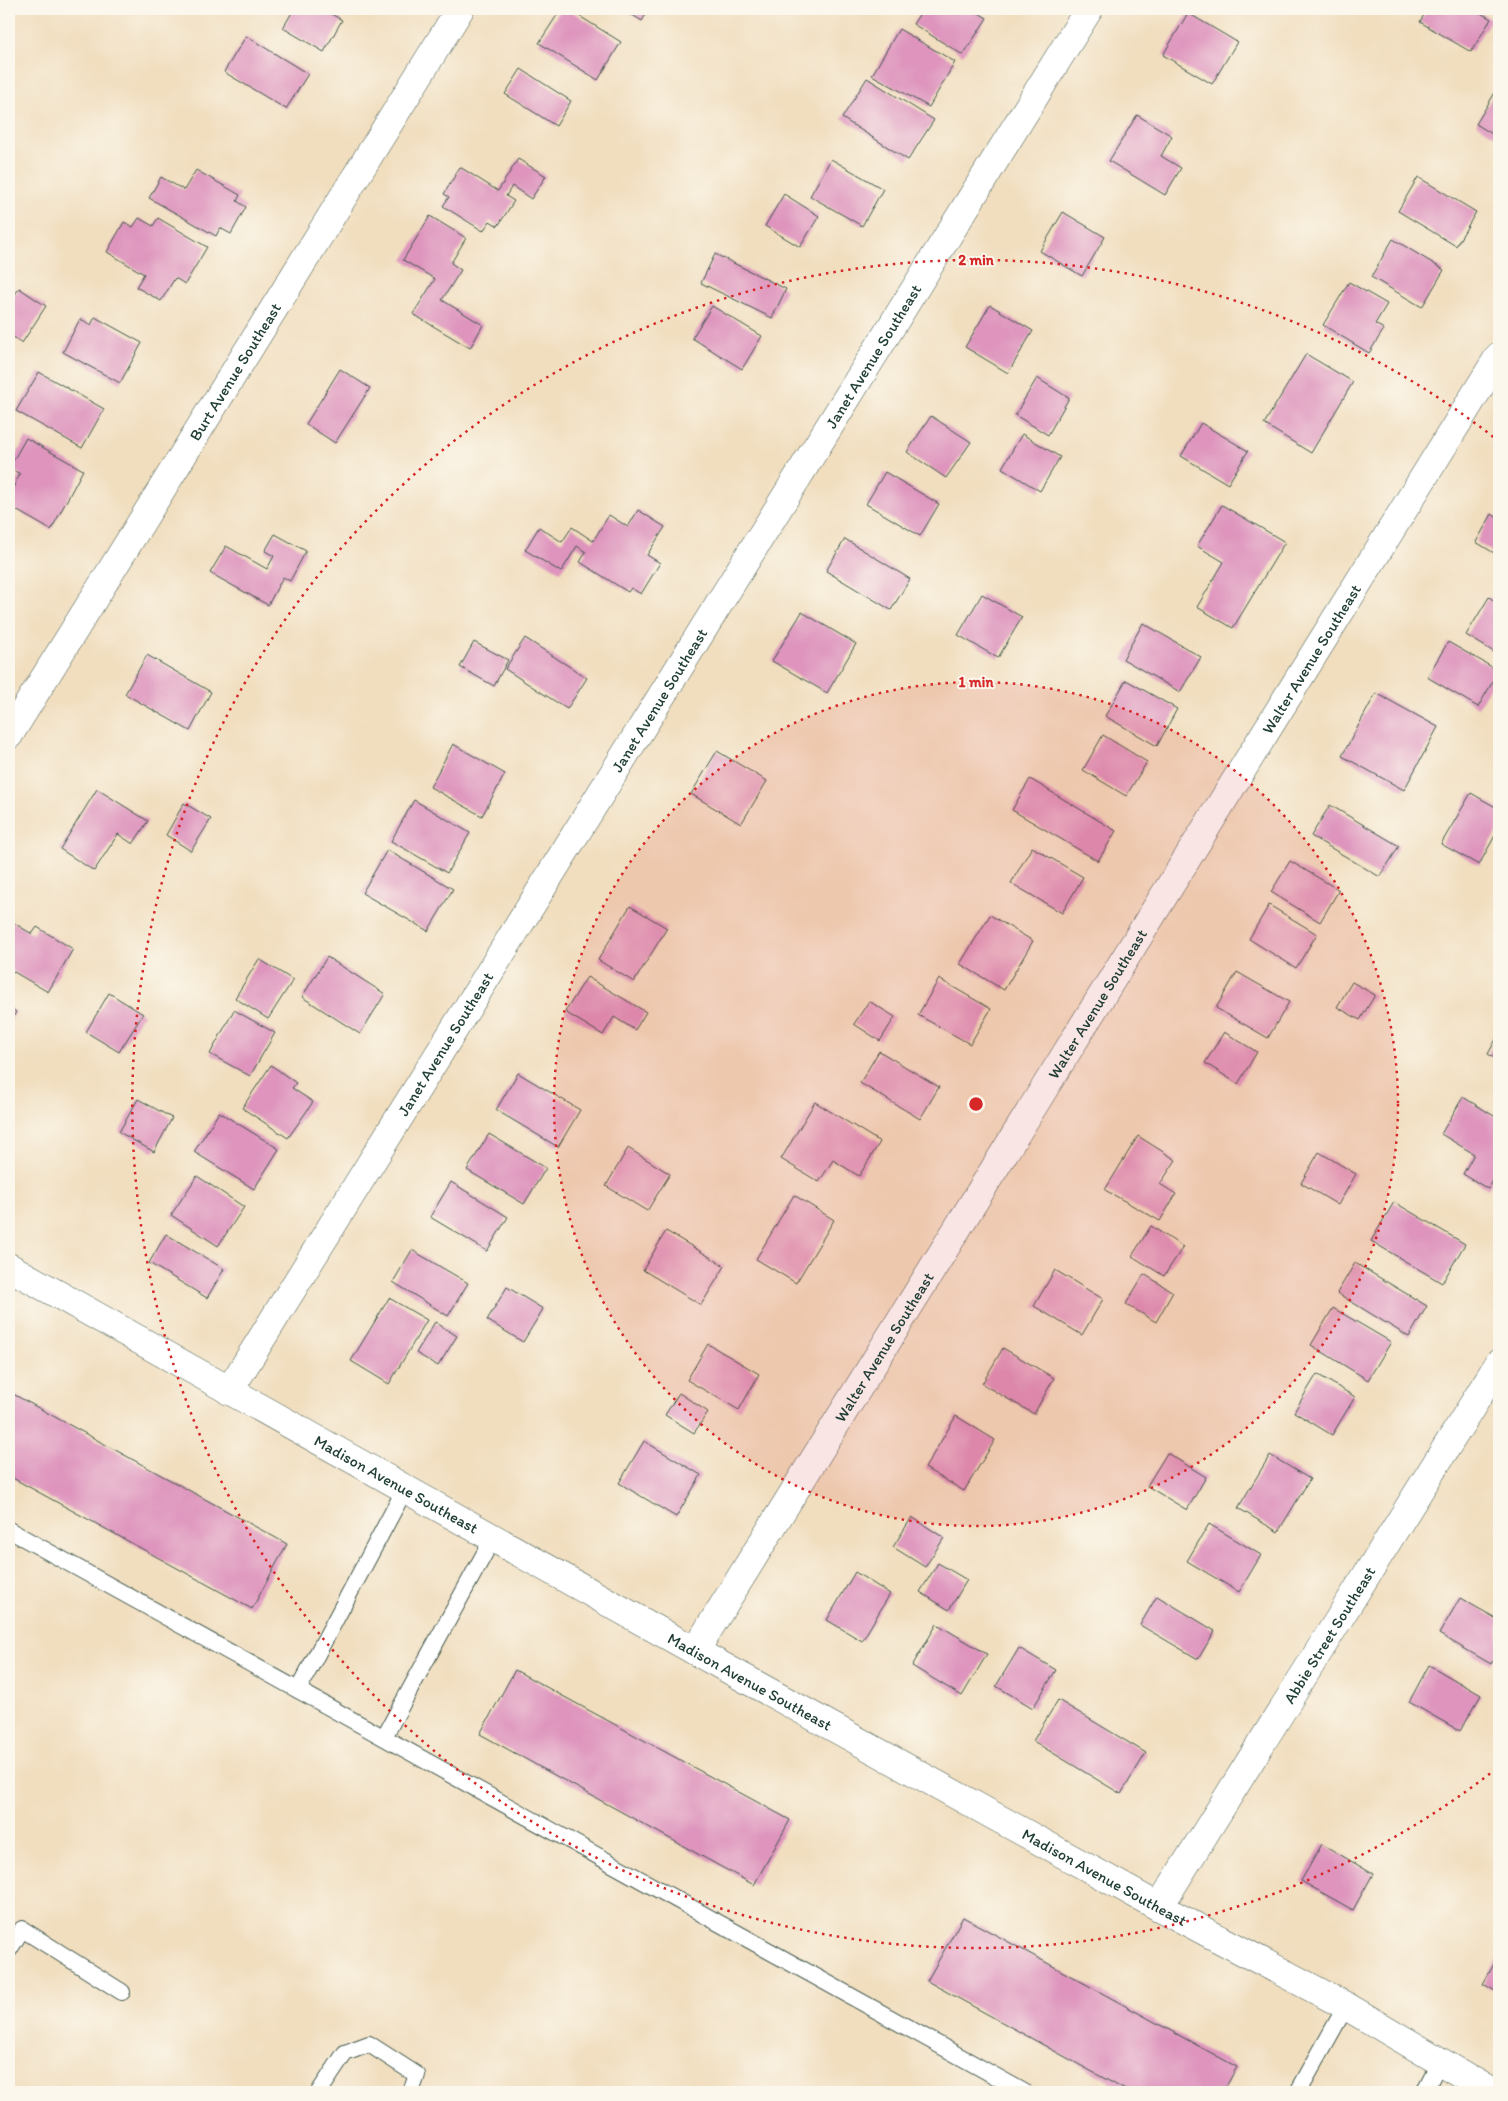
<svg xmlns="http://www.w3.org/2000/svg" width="1508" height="2101" viewBox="0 0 1508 2101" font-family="Itim,sans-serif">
	<rect width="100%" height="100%" fill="#fbf7ec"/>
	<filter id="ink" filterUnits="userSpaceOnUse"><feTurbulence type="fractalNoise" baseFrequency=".02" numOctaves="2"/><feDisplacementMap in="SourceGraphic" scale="10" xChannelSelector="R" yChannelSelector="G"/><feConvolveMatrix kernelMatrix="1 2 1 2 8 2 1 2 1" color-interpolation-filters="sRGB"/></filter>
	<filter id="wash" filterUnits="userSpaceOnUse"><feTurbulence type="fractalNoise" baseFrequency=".0096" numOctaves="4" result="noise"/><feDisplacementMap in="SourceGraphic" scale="20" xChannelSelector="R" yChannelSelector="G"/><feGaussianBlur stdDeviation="1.12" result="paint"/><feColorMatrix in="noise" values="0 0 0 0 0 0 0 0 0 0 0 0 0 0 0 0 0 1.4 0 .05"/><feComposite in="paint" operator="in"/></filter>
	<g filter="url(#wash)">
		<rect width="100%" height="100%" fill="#f1debf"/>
		<g id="blocks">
			<g fill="#de94bd">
				<polygon points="294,9 322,9 342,20 324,52 283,28"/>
				<polygon points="561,9 568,9 621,42 598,80 539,43"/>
				<polygon points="623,9 649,9 642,21"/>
				<polygon points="923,9 972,9 987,18 963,55 913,24"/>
				<polygon points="1427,9 1474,9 1491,19 1471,52 1420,22"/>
				<polygon points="1188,13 1237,42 1212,84 1163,55"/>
				<polygon points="899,29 955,62 929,107 872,75"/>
				<polygon points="246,36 308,74 286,109 224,72"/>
				<polygon points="521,69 571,101 556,126 505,94"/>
				<polygon points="867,78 934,120 908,160 842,118"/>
				<polygon points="1499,86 1499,138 1476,124"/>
				<polygon points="1137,115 1172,136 1161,156 1181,168 1165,195 1109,161"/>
				<polygon points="518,159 546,176 531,199 512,186 506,196 514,201 498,226 490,221 483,231 443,206 449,197 444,194 460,167 498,191"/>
				<polygon points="831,159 883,189 862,226 810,196"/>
				<polygon points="196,170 240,195 237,201 246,207 231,234 220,228 216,236 149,198 161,177 184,190"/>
				<polygon points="1418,177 1476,212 1456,246 1398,211"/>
				<polygon points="784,194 819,216 800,247 765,226"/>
				<polygon points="1063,212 1105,237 1082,276 1040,251"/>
				<polygon points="430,216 466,238 451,263 461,270 442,300 483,325 470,348 413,314 435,279 403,260"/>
				<polygon points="139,218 153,226 158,218 207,247 185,284 175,278 161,301 136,287 144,274 107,252 124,222 133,227"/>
				<polygon points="1393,239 1444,270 1422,307 1371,277"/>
				<polygon points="715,254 786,289 772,318 701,283"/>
				<polygon points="1349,282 1387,304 1375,324 1384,329 1369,353 1323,325"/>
				<polygon points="19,288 46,306 22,343 9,334 9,304"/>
				<polygon points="990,305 1033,331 1008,373 965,347"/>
				<polygon points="712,306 762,336 742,369 692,338"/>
				<polygon points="95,317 142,343 120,383 63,352 80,319 91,325"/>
				<polygon points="1306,354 1353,382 1311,453 1264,424"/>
				<polygon points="340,369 370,388 335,443 306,424"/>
				<polygon points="39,372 104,409 82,448 16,411"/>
				<polygon points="1037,378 1069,398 1048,435 1015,415"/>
				<polygon points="931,416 971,442 946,478 907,452"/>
				<polygon points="1201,423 1248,451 1228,484 1181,456"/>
				<polygon points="1022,434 1060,457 1040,491 1002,468"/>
				<polygon points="26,438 83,470 51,530 9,506 9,495 20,474 9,468"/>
				<polygon points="885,472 939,504 920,536 866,504"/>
				<polygon points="1222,505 1285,542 1233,628 1197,607 1224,562 1197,546"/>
				<polygon points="638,510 665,527 647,555 660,563 641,594 631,588 628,592 580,562 586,552 577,546 561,572 525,550 539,527 562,542 572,527 593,541 609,515 628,527"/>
				<polygon points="1492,514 1499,519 1499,556 1476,542"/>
				<polygon points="275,534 306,551 290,581 283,577 268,605 210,573 226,546 267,569 274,556 265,551"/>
				<polygon points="845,539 910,579 891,610 826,571"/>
				<polygon points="982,594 1022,617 998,658 958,635"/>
				<polygon points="1489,597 1499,604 1499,655 1466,635"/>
				<polygon points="802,612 856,644 827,693 772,661"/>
				<polygon points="1143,623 1201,657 1180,692 1123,659"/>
				<polygon points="525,638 587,678 567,709 505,669"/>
				<polygon points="474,642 508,660 494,686 460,667"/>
				<polygon points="1448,642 1499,671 1478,707 1427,677"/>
				<polygon points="147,655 211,692 190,731 125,694"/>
				<polygon points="1126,680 1177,709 1157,746 1105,716"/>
				<polygon points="1376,693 1438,727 1404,790 1342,756"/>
				<polygon points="1103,735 1147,762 1126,796 1083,770"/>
				<polygon points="453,744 505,774 482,816 430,787"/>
				<polygon points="717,751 767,781 741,824 691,794"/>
				<polygon points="1030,779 1116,831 1098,861 1012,810"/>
				<polygon points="97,789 148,821 133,844 118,834 94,871 60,849"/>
				<polygon points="1471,793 1499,809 1499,828 1479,865 1441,844"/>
				<polygon points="414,800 470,833 447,873 391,841"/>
				<polygon points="184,803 211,819 191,851 166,835"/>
				<polygon points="1330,805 1399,846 1380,877 1311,836"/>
				<polygon points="1032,847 1083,877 1062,913 1011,883"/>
				<polygon points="387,850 453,889 428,931 362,893"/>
				<polygon points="1290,861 1339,890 1320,922 1271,892"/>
				<polygon points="1269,905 1317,934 1296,968 1249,939"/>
				<polygon points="630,906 667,928 634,982 598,960"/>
				<polygon points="990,915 1033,941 1004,990 960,964"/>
				<polygon points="9,920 32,934 37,927 73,949 48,992 9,969"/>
				<polygon points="327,957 385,994 360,1034 302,997"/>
				<polygon points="259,959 293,980 268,1019 235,998"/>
				<polygon points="1237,972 1289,1002 1268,1038 1216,1008"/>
				<polygon points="587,977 646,1012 635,1030 614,1017 603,1035 565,1012"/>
				<polygon points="939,979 991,1009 970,1044 918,1015"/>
				<polygon points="1352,982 1375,995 1360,1020 1337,1007"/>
				<polygon points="109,993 143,1014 119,1052 86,1032"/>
				<polygon points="869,1001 895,1017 880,1041 854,1024"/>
				<polygon points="9,1007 16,1012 9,1024"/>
				<polygon points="234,1010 275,1033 250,1076 210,1054"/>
				<polygon points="1224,1032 1257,1052 1238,1084 1205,1063"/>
				<polygon points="1499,1034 1499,1061 1488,1054"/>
				<polygon points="879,1051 939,1087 920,1119 860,1083"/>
				<polygon points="271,1065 296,1083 292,1088 313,1102 288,1138 242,1108"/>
				<polygon points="518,1073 580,1110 558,1147 496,1110"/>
				<polygon points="1463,1097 1499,1119 1499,1171 1488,1189 1463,1174 1474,1154 1441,1134"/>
				<polygon points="138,1099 172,1118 154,1152 119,1132"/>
				<polygon points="815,1102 880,1142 859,1176 833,1160 819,1182 781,1159"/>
				<polygon points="219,1112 279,1149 254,1189 194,1152"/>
				<polygon points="489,1134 546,1168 524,1204 467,1170"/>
				<polygon points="1138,1136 1176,1160 1160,1184 1176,1194 1160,1221 1105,1190"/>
				<polygon points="628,1148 670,1174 647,1211 606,1186"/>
				<polygon points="1319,1152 1356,1174 1338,1205 1301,1183"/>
				<polygon points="197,1176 244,1207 218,1246 171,1215"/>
				<polygon points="451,1182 508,1217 487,1251 430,1217"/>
				<polygon points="794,1195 834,1220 796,1283 756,1259"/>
				<polygon points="1394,1202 1465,1244 1442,1283 1371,1241"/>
				<polygon points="1151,1226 1183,1247 1164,1276 1132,1256"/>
				<polygon points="666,1231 725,1266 701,1305 643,1270"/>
				<polygon points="166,1234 224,1269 207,1298 149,1263"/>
				<polygon points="412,1250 468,1283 448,1316 393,1282"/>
				<polygon points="1355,1263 1427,1306 1409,1337 1337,1293"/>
				<polygon points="1055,1270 1103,1299 1082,1335 1034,1306"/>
				<polygon points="1144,1274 1173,1292 1156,1322 1126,1304"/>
				<polygon points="507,1287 543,1309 523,1342 487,1320"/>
				<polygon points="389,1298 427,1320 389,1384 351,1361"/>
				<polygon points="1333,1308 1391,1342 1368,1380 1311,1345"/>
				<polygon points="435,1322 457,1336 438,1366 416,1353"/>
				<polygon points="708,1344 759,1374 739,1410 687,1380"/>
				<polygon points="1003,1348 1054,1378 1034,1414 982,1384"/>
				<polygon points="1317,1374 1355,1397 1332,1435 1294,1412"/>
				<polygon points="679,1393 708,1412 694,1433 665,1415"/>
				<polygon points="13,1394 287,1544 252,1609 9,1476 9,1402"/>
				<polygon points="956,1416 995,1440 964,1491 925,1468"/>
				<polygon points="644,1441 701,1475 676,1517 619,1483"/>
				<polygon points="1167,1453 1206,1477 1187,1510 1147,1486"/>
				<polygon points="1270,1455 1310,1479 1278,1532 1238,1508"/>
				<polygon points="912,1517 944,1538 925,1567 893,1547"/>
				<polygon points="1209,1524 1261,1555 1239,1592 1187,1561"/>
				<polygon points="938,1563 967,1580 949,1610 920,1592"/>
				<polygon points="855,1572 890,1594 862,1641 827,1620"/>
				<polygon points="1157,1596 1215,1631 1198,1659 1140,1625"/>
				<polygon points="1460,1598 1499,1620 1499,1649 1491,1664 1439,1634"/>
				<polygon points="937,1624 987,1654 962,1696 912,1666"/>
				<polygon points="1019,1648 1056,1670 1033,1708 996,1686"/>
				<polygon points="1429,1665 1481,1695 1460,1731 1409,1702"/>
				<polygon points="515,1670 790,1820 754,1885 480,1734"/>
				<polygon points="1058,1700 1146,1753 1121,1794 1033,1741"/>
				<polygon points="1322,1844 1373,1874 1353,1910 1301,1881"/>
				<polygon points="963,1917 1237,2067 1223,2092 1129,2092 927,1981"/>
				<polygon points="1499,1955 1499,1993 1483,1984"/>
				<polygon points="505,2087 513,2092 502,2092"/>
			</g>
		</g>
	</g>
	<g filter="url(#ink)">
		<use href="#blocks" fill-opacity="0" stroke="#3e5549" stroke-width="1"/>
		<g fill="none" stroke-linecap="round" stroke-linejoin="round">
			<g stroke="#3e5549" stroke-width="18">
				<g id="lane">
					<polyline points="9,1530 1024,2092"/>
					<polyline points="298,1690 405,1489"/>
					<polyline points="384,1737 493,1538"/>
					<polyline points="9,1950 22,1929 122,1992"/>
					<polyline points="319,2092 345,2053 369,2044 417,2075 411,2092"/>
					<polyline points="1298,2092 1346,2006"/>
					<polyline points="1424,2092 1440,2061"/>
				</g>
			</g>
			<g stroke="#3e5549" stroke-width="29">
				<g id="street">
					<path id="s1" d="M9 735 460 9"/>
					<path id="s2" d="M9 1267 695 1651 1159 1907 1346 2006 1492 2092"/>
					<path id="s3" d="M229 1391 1089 9"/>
					<path id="s4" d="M695 1651 1499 356"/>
					<path id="s5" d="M1159 1907 1499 1363"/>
				</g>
			</g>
			<use href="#lane" stroke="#fff" stroke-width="16"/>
			<use href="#street" stroke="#fff" stroke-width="28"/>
		</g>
	</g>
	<circle cx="976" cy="1104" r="422" fill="#d62828" fill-opacity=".12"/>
	<g fill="none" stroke="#d62828" stroke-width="2.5" stroke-dasharray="2.5 5">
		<circle cx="976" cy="1104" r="422"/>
		<path d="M1496 1769A844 844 0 1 1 1496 439"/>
	</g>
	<g text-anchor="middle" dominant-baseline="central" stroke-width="4" stroke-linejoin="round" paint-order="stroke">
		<g font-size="16" fill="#1f3d34" stroke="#fbf7ec">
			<text stroke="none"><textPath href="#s3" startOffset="1219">Janet Avenue Southeast</textPath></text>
			<text stroke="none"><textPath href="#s1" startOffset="428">Burt Avenue Southeast</textPath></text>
			<text stroke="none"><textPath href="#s4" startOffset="1168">Walter Avenue Southeast</textPath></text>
			<text stroke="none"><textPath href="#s3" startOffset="814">Janet Avenue Southeast</textPath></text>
			<text stroke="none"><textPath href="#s4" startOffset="762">Walter Avenue Southeast</textPath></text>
			<text stroke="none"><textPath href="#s3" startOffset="409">Janet Avenue Southeast</textPath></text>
			<text stroke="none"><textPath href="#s4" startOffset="358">Walter Avenue Southeast</textPath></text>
			<text stroke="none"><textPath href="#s2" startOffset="444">Madison Avenue Southeast</textPath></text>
			<text stroke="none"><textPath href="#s5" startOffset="321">Abbie Street Southeast</textPath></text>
			<text stroke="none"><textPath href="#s2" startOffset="849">Madison Avenue Southeast</textPath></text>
			<text stroke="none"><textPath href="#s2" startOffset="1254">Madison Avenue Southeast</textPath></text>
		</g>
	</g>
	<circle cx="976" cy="1104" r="8" fill="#d62828" stroke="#fbf7ec" stroke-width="2.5"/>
	<g font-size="15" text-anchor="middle" font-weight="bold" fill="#d62828" stroke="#fbf7ec" stroke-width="4" stroke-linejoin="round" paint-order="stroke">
		<text x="976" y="265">2 min</text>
		<text x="976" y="687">1 min</text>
	</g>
	<rect width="1508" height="2101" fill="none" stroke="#fbf7ec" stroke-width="30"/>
</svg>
